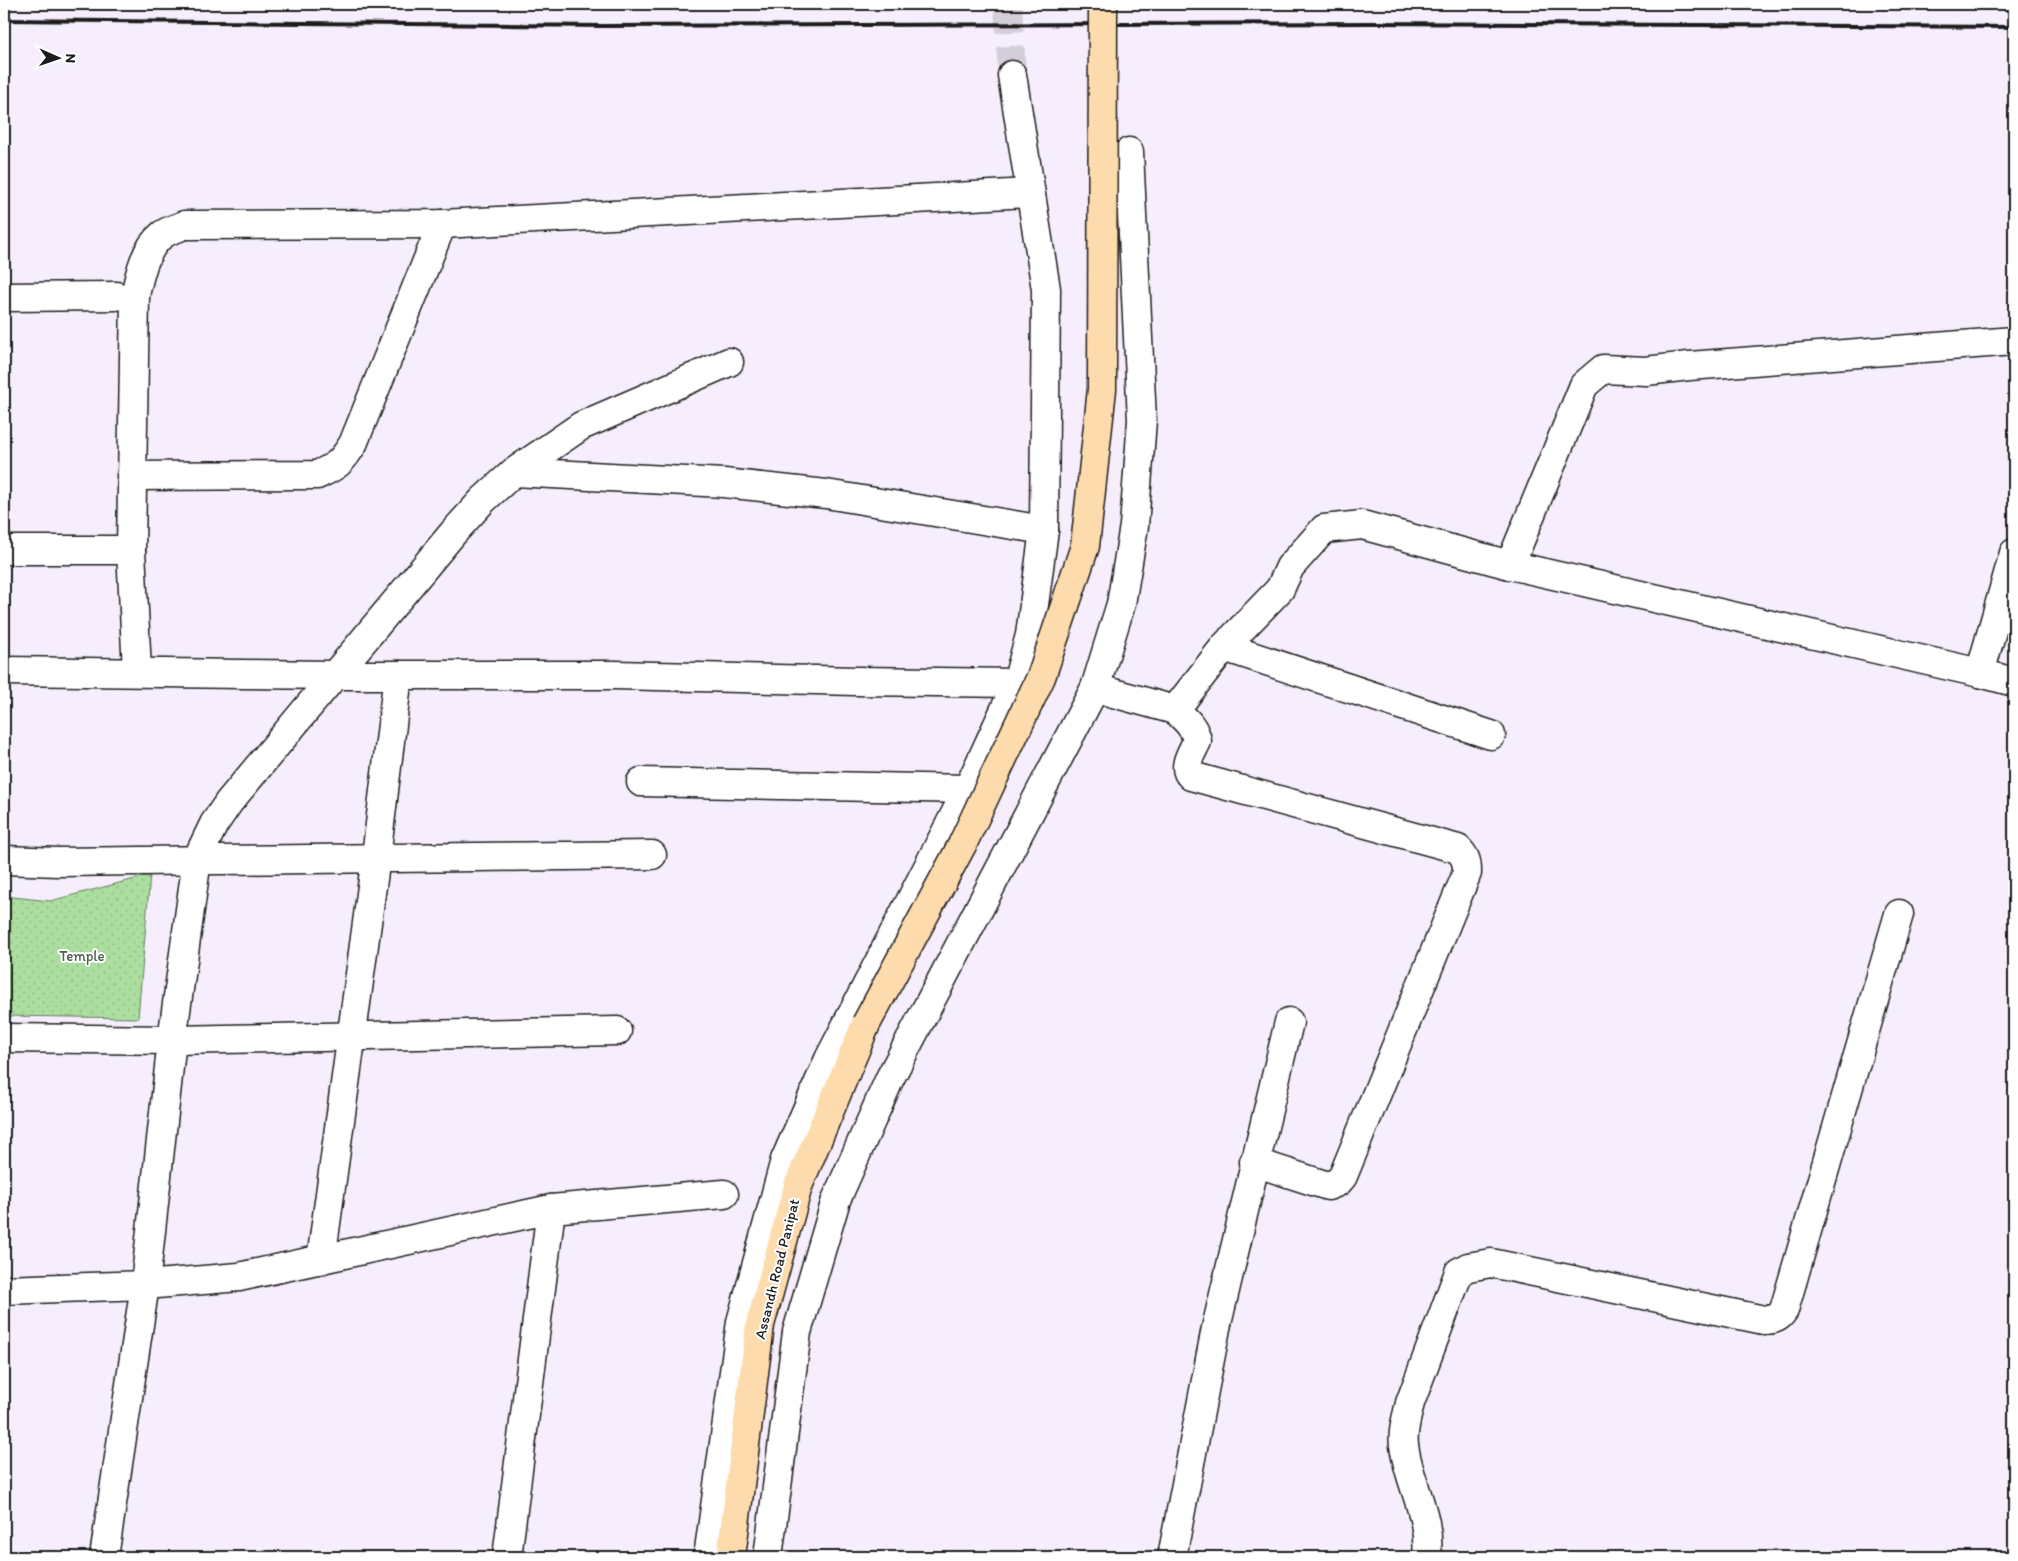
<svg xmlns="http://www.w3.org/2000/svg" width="2018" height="1561" viewBox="0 0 2018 1561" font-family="Itim,sans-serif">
	<defs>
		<pattern id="park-dots" width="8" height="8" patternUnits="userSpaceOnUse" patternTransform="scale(1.25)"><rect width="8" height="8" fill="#acde9f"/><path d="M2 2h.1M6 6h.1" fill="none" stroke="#93be88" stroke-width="1.8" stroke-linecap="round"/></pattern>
	</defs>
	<rect width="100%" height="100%" fill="#f6eefc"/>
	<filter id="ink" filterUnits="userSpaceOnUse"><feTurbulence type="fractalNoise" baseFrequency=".02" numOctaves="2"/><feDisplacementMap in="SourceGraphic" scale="10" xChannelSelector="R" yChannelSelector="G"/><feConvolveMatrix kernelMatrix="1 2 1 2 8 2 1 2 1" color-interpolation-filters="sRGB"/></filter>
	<g filter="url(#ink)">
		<polygon fill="url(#park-dots)" stroke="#647d5e" points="150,875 138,1018 4,1016 4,896 50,901"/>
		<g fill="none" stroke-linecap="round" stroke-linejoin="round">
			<polyline stroke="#d5ceda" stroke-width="28" stroke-dasharray="28 14" stroke-linecap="butt" points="1008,4 1012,75"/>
			<g stroke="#1c1c1c" stroke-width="31">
				<g id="minor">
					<polyline points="4,297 116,296"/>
					<polyline points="514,472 724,483 826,494 1044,530"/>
					<path d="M131 476 317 475C337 466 341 463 353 444L442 224"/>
					<polyline points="4,550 131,550"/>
					<polyline points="1510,565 1584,385 1603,369 1646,371 1689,366 2014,341"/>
					<polyline points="1224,647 1491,735"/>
					<polyline points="4,671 334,675 615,675 856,681 1017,683"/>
					<path d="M137 671 131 550 135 296C139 276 145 248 162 235 168 230 178 228 184 225L442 224 1030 193"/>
					<polyline points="1980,673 2014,553"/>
					<polyline points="1095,688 1121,604 1134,526 1142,420 1129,152"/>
					<path d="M1175 710C1185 719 1195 727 1197 741 1193 751 1181 767 1191 776L1458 849C1466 857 1467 862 1467 873L1343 1176 1338 1182 1328 1186 1254 1162"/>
					<polyline points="641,782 968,789"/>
					<polyline points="4,860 58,862 652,855"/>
					<polyline points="4,1038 172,1040 617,1031"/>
					<polyline points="321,1260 376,857 398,675"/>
					<polyline points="4,1290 145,1285 239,1277 551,1209 724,1194"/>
					<polyline points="104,1557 145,1285 172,1040 197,859 214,824 229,802 453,533 483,500 514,472 581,426 729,362"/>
					<polyline points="507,1557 551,1209"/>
					<polyline points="708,1557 741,1322 785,1160 829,1059 968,789 1017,683 1030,635 1044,530 1046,289 1012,75"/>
					<polyline points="768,1557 797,1332 836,1200 890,1078 1095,688 1175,710 1224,647 1280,589 1290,567 1324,529 1362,525 1510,565 1980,673 2014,682"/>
					<polyline points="1172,1557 1216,1328 1289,1022"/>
					<path d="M1427 1557C1431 1514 1409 1485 1404 1445 1402 1431 1407 1417 1410 1403L1459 1272 1468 1267 1491 1263 1764 1320C1774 1320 1779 1318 1784 1310L1899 914"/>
				</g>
			</g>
			<g stroke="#1c1c1c" stroke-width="31">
				<polyline id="major" points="731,1557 760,1325 798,1186 866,1024"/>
			</g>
			<use href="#minor" stroke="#fff" stroke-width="28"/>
			<use href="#major" stroke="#fedbac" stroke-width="28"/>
			<polyline stroke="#1c1c1c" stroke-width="4" points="4,20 604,26 1371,23 2014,27"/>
			<g stroke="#1c1c1c" stroke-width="31" stroke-linecap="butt">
				<polyline id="major-bridge" points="866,1024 962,845 1041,677 1085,546 1102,389 1103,4"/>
			</g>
			<use href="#major-bridge" stroke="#fedbac" stroke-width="28"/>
		</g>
	</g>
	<g text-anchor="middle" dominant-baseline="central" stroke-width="4" stroke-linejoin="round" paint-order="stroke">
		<g font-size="15" fill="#4e604a" stroke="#fff">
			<text x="82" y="956">Temple</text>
		</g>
		<g font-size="15" fill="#1c1c1c" stroke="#fff">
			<text transform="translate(777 1269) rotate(-76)">Assandh Road Panipat</text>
		</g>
	</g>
	<rect width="2018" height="1561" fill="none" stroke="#fff" stroke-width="20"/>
	<rect x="10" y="10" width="1998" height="1541" fill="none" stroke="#1c1c1c" stroke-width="2" filter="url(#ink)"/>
	<g transform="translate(58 58) rotate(92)" stroke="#ffffff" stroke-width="4" paint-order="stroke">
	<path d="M0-4L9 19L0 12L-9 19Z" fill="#1c1c1c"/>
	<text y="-8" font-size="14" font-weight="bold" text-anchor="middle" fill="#1c1c1c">N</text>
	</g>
</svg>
